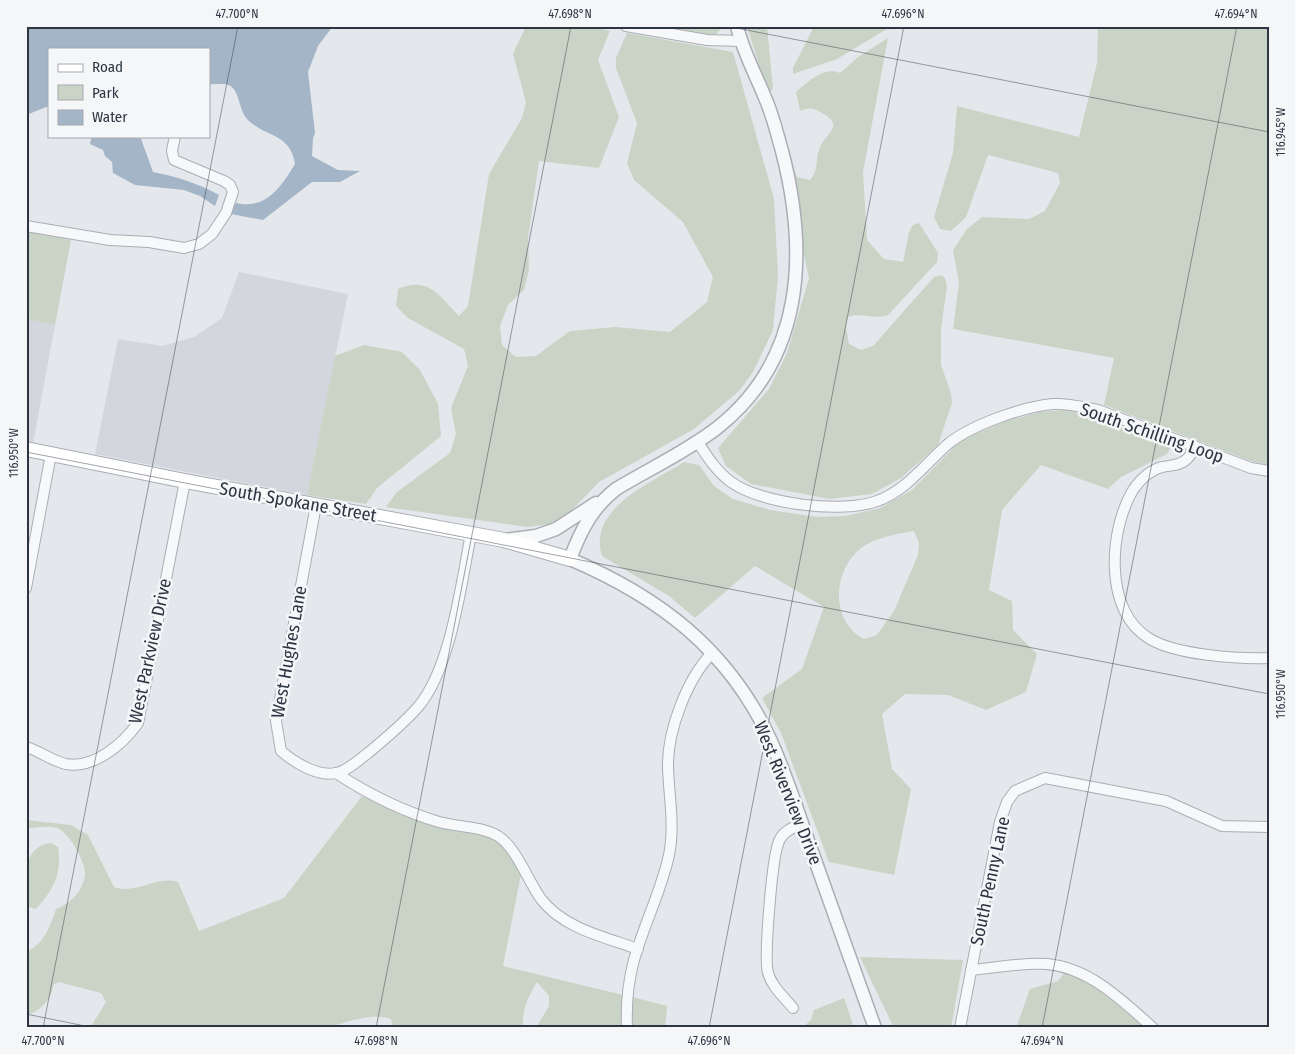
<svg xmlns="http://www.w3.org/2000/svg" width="1295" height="1054" viewBox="0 0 1295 1054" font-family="'Fira Sans Condensed',sans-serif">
	<rect width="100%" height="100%" fill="#e4e7eb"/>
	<g fill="#d3d6dc">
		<polygon points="239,272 348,294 307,495 95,454 118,339 162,346 194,337 222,318"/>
		<polygon points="26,319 55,325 33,443 26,441"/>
	</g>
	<g fill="#cad4c6" fill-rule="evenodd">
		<path d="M526 26H586L610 31 598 60 619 117 599 168 539 161 528 238 529 270 524 290 508 305 500 326 502 345 516 357 536 356 570 331 615 327 670 332 707 302 713 277 683 222 634 180 627 163 637 123 616 68V58L627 33 733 52 774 199 778 276 773 330 753 372 739 391 694 429 599 482 566 516 550 524 527 527 386 507 397 492 450 453 456 434 451 408 468 366 464 349 408 318 396 306 398 289C429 276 438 295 459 316L468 306 489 174 522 118 526 102 513 54Z"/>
		<polygon points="656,26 721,26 721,29 715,35 709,37"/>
		<polygon points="747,26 767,26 773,88 768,95"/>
		<polygon points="814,26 892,26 837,59 793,74 793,68"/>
		<polygon points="1098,26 1269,26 1269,465 1251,461 1104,405 1114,358 953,329 959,282 953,250 967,229 982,217 1029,219 1045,211 1060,183 1058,173 988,155 966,217 951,231 940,229 934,217 953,153 957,106 1079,137 1097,63"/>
		<path d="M888 38 863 172 867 240 884 259 903 262 909 232 913 225 919 223 938 253 937 262 888 315C874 320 862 312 848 317L846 327 849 344 861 350 873 346 934 277 941 275 945 278 947 286 941 329V365L951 393 952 403 938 445 901 478 872 494 830 499 751 484 726 466 718 448 769 389 787 353 809 278 798 230 791 161 797 177 810 180C819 170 815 162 819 150 823 134 847 127 822 113 814 108 809 107 800 111L796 92C808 82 824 66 840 73L858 57Z"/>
		<polygon points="26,231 71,240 55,325 26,319"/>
		<polygon points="364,345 402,352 420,370 438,404 441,436 377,488 366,504 307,495 335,356"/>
		<path d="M1065 410 1094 416 1171 447 1167 454 1121 477 1108 489 1041 465 1002 510 989 590 1012 601 1013 630 1037 654 1026 692 986 710 948 695 905 694 882 714 892 769 911 789 894 875 829 862 781 733 762 698 802 669 824 607 755 566 695 618 669 596 602 556C587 509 651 483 684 462L699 465 714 486 733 499 770 510 817 517 846 516 880 508 912 490 961 440 1001 423 1039 412ZM914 531 919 543 918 555 894 611 877 635 864 639C827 620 833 562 869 543 882 537 900 533 914 531Z"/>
		<path d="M362 796 402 814 486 835 506 848 521 874 503 966 623 995V1028H536L549 1006V996L537 982C528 997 522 1010 523 1028H393L391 1019C375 1013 352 1020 336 1025L335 1028H90L106 1002 101 993 59 982 54 984C50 1001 43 1009 26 1016V952C44 944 50 927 56 909 70 904 82 892 85 876 87 864 69 832 57 828 49 825 35 828 26 828V820L71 825 88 835 114 887C136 895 157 875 178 882L199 931 284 898Z"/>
		<path d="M51 843 58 847C62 874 54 889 36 909L29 907 26 905C26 882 20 847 51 843Z"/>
		<polygon points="860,957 963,960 951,1028 894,1028"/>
		<polygon points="1065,972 1100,990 1145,1028 1016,1028 1030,989 1058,981"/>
		<polygon points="632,997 667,1006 665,1028 631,1028"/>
		<polygon points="844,998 854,1028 802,1028 811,1020 814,1010"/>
	</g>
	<g fill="#a3b5c7">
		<path d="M26 26H333L318 46 308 72 315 133 313 138 312 156 338 170 360 171 340 182H312L263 220 231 214 236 203C266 210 281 187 295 164 290 132 265 138 247 119 239 110 240 95 232 87 227 82 215 85 209 84V49H49V106L26 115Z"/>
		<path d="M92 136H140L153 172C178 177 197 183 219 195L215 206 200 196 184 190 135 185 113 173 112 162 105 156 103 150 90 144Z"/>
	</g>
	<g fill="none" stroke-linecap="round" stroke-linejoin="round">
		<g stroke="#a9aeb5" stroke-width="12">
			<g id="minor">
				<polyline points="626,26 707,40 740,41"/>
				<polyline points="26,226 110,240 149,242 184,248 199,244 212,234 226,213 233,192 230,185 224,181 174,160 172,151 175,136"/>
				<path d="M697 441C707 456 716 471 731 482 761 504 843 514 877 501 906 491 925 464 948 444 971 425 1022 407 1053 404 1068 403 1083 407 1098 410L1251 468 1269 471"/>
				<path d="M1195 446C1193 451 1190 456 1187 459 1180 466 1171 465 1162 467 1150 470 1140 480 1133 490 1109 530 1103 612 1150 639 1177 655 1237 659 1269 658"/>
				<path d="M316 505 276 721 281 751C294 762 317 777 336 773 347 771 359 760 368 753 385 739 403 724 418 707 451 668 461 584 471 534"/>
				<polyline points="26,588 51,454"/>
				<path d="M26 747C40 751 52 761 66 764 94 769 123 744 138 723L185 481"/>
				<path d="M336 773C368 794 402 811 439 822 458 827 480 826 498 836 516 847 528 881 541 899 563 928 604 937 638 949"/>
				<path d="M971 970C996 968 1023 962 1047 964 1090 968 1123 1001 1153 1028"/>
				<path d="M793 1008C784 997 772 987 768 973 764 957 772 852 780 839 784 831 794 827 802 823"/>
				<path d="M627 1028C626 1005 628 982 634 960 644 924 661 892 669 855 675 826 669 797 668 768 667 731 687 679 712 653"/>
				<polyline points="960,1028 1000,822 1007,802 1015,791 1045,778 1166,801 1222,826 1269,827"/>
			</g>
		</g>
		<g stroke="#a9aeb5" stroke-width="15">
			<g id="tertiary">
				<path d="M737 26C743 52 756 75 766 100 773 116 777 134 782 151 808 251 805 359 717 428 686 452 649 469 616 489 592 508 581 530 570 559 659 597 728 649 770 739 786 774 797 810 810 846 832 906 853 967 875 1028"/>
				<polyline points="505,540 536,536 556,529 596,503"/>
			</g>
		</g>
		<g stroke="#a9aeb5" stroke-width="16">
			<polyline id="secondary" points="26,449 185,481 504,540 570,559"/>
		</g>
		<use href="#minor" stroke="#f7f8f9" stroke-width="10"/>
		<use href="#tertiary" stroke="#f7f8f9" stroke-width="12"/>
		<use href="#secondary" stroke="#fff" stroke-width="14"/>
	</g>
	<path fill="none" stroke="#2d3542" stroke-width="1" stroke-opacity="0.45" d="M726 26 1269 132M26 452 1269 694M26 1014 95 1028M43 1028 238 26M376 1028 571 26M709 1028 904 26M1042 1028 1237 26"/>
	<g text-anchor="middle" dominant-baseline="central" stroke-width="5" stroke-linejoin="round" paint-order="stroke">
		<g font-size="18" fill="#2d3542" stroke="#f4f6f8">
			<text transform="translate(1152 433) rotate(19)">South Schilling Loop</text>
			<text transform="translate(298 502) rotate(10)">South Spokane Street</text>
			<text transform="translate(150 651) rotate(-78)">West Parkview Drive</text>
			<text transform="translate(289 652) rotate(-80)">West Hughes Lane</text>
			<text transform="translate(788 793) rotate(68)">West Riverview Drive</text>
			<text transform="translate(990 881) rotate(-78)">South Penny Lane</text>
		</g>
	</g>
	<rect width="1295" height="1054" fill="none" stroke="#f4f6f8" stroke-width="55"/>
	<rect x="48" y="48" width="162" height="90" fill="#f4f6f8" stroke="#a4a9af"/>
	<rect x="58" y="64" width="25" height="8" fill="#ffffff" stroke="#a4a9af"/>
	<text x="92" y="72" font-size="15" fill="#2d3542">Road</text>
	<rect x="58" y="85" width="25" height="15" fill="#cad4c6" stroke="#a4a9af"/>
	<text x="92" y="98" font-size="15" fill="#2d3542">Park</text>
	<rect x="58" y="110" width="25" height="15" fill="#a3b5c7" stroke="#a4a9af"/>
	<text x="92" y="122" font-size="15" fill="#2d3542">Water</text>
	<rect x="28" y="28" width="1240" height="998" fill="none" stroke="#2d3542" stroke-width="2"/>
	<g font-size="12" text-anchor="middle" fill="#2d3542">
		<text x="237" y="18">47.700°N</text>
		<text x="570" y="18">47.698°N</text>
		<text x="903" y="18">47.696°N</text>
		<text x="1236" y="18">47.694°N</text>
		<text transform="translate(1281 132) rotate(-90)" y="4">116.945°W</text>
		<text transform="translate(14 453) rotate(-90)" y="4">116.950°W</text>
		<text transform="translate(1281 694) rotate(-90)" y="4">116.950°W</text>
		<text x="43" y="1045">47.700°N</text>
		<text x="376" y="1045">47.698°N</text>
		<text x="709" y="1045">47.696°N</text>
		<text x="1042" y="1045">47.694°N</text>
	</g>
</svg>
